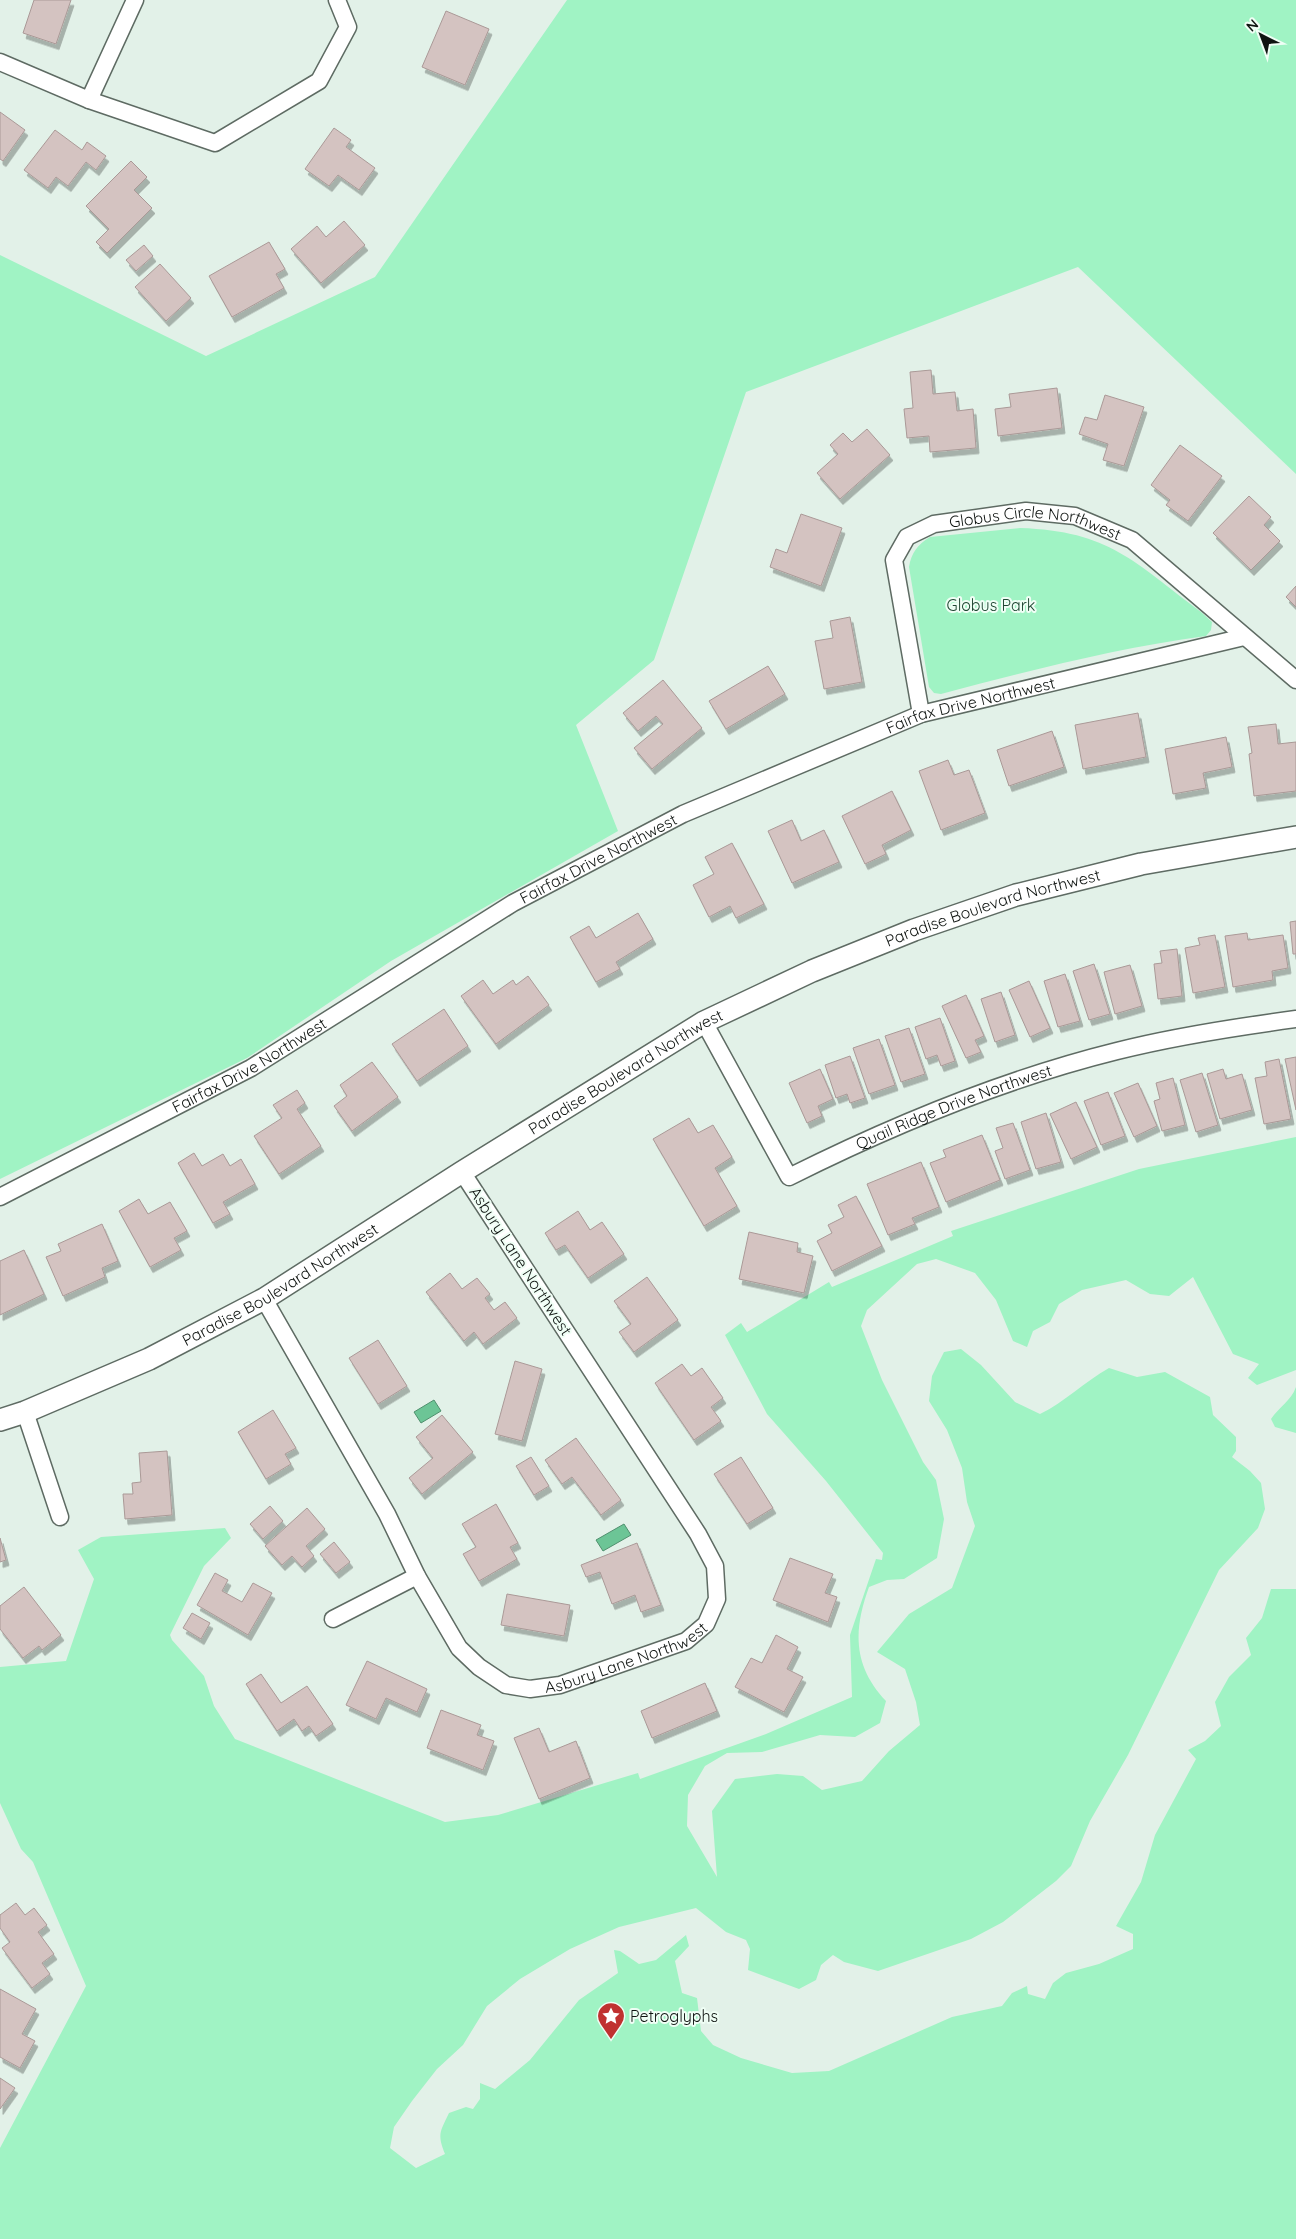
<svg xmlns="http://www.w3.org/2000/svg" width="1296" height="2239" viewBox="0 0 1296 2239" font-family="Quicksand,sans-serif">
	<defs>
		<filter id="shadow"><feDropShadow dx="3" dy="5.5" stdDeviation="0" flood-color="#0004"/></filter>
	</defs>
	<rect width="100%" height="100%" fill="#e2f1e8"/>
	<g fill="#a0f3c4">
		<polygon points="567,0 1296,0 1296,474 1078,267 746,392 654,660 576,725 618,831 391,961 247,1058 0,1179 0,255 206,356 375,277"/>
		<path d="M1020 528C1110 531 1134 562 1201 612L1212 622 1211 630 1206 636C1116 648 1029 671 941 694L934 693 929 687 909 567C911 553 918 544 930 537Z"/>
		<path d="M1296 1137V1370L1257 1385 1248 1378 1259 1364 1233 1354 1193 1277 1169 1296 1150 1294 1126 1280 1082 1290 1059 1304 1050 1322 1033 1331 1027 1347 1013 1341 996 1300 975 1273 936 1259 917 1264 867 1310 861 1326 882 1380 923 1462 936 1480 944 1519 937 1558 904 1579 887 1580 869 1587C853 1631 853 1666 886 1701L880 1723 855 1737 820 1735 762 1752 727 1753 705 1766 688 1795 687 1826 717 1877 712 1811 735 1779 777 1774 803 1776 822 1790 862 1781 889 1751 920 1725 916 1702 905 1669 877 1652 909 1614 952 1588 975 1526 967 1502 962 1468 947 1430 929 1401 932 1376 944 1352 961 1349 981 1365 1015 1402 1040 1414C1065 1402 1084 1382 1109 1368L1137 1377 1165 1372 1210 1397 1213 1415 1236 1437V1451L1232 1457 1250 1471 1261 1483 1265 1509 1258 1528 1219 1570 1128 1755 1090 1821 1071 1866 1056 1881 1003 1922 971 1939 878 1971 844 1962 833 1955 821 1965 816 1980 799 1989 748 1970 750 1949 746 1940 726 1932 696 1908 619 1927 570 1949 520 1979 487 2006 463 2045 437 2069 412 2101 394 2127 390 2148 416 2168 445 2154C437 2134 440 2132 449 2113L466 2107 473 2109 480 2099V2083L495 2089 530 2060 579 2000 618 1973 614 1950 620 1951 639 1964 656 1960 686 1935 689 1946 675 1961 682 1993 697 1998 701 2031 713 2045 741 2058 792 2073 829 2071 952 2017 1002 2006 1012 1993 1027 1986 1028 1994 1045 1999 1053 1983 1066 1973 1099 1964 1133 1949V1934L1116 1926 1141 1882 1155 1835 1196 1759 1188 1750 1205 1741 1221 1726 1215 1702 1229 1677 1251 1655 1246 1638 1262 1618 1271 1589H1296V2239H0V2148L86 1986 33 1862 21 1849 0 1803V1667L66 1661 94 1579 78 1550 101 1537 225 1528 231 1538 204 1566 170 1635 172 1640 204 1676 214 1706 235 1739 445 1822 498 1815 638 1773 640 1779 766 1734 852 1697 850 1635 876 1559 882 1560 883 1553 826 1481 767 1414 725 1335 741 1323 747 1332 829 1282 832 1287 953 1236 951 1231 1139 1169Z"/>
		<path d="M1296 1387V1433L1275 1427 1271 1419C1279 1407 1291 1401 1296 1387Z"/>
	</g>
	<g fill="#6cc596" stroke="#50906e">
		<polygon points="434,1400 441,1411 421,1423 414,1412"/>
		<polygon points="624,1524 631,1535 603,1551 596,1540"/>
	</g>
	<g fill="#d4c3c1" stroke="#aa9997" filter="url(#shadow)">
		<polygon points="34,0 71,0 56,44 23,33"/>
		<polygon points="446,11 489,29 465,85 422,67"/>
		<polygon points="0,112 25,130 3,161 0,159"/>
		<polygon points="334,128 351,140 346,147 375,168 359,190 338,175 329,186 305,169"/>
		<polygon points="55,130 82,150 87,142 106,156 96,170 86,162 68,186 56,177 48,188 24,170"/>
		<polygon points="131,161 147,177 134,190 152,208 107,253 96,242 109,229 86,206"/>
		<polygon points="344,221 365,245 321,283 291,249 317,226 326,237"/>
		<polygon points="269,242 285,269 276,274 284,288 232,317 209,276"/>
		<polygon points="144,245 153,256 136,271 126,260"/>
		<polygon points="160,264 191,298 166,321 135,287"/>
		<polygon points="931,370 933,394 955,392 957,411 973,409 976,448 930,452 929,436 907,438 904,409 913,408 910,372"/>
		<polygon points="1057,388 1062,428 998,436 995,409 1011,407 1009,394"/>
		<polygon points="1105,395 1144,407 1124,466 1103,460 1108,444 1079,434 1085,417 1097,420"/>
		<polygon points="867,429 890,455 840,499 817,473 838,454 830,445 843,433 852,442"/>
		<polygon points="1180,445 1222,476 1188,521 1166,505 1170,500 1151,485"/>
		<polygon points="1249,496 1271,517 1264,525 1280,541 1251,570 1213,533"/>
		<polygon points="801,514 842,528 821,586 770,567 776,549 787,553"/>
		<polygon points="1296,586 1296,607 1286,597"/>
		<polygon points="850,617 862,682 824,689 815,641 833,638 830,621"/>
		<polygon points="768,666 785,694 726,729 709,701"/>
		<polygon points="663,680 702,728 652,769 634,748 663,724 656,716 638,731 623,713"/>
		<polygon points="1138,713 1146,757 1083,769 1075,725"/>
		<polygon points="1276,724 1278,744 1296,742 1296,791 1254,796 1249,754 1252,753 1248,727"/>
		<polygon points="1052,731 1064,767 1009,786 997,750"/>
		<polygon points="1226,737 1232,767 1203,773 1206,788 1173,794 1165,749"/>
		<polygon points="948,760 954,775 969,770 985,813 941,830 919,771"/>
		<polygon points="892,791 911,830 882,845 886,854 865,864 842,816"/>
		<polygon points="792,820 801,841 824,830 839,862 792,883 768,831"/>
		<polygon points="732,843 764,904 736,918 730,906 709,917 693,885 714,874 705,857"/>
		<polygon points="638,913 653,939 616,962 620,969 596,982 570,937 589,926 596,938"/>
		<polygon points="1296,921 1296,954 1293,954 1290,922"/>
		<polygon points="1247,933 1248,940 1283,935 1288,968 1272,971 1273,980 1233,987 1225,936"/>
		<polygon points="1215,935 1225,987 1193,993 1185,948 1200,945 1198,938"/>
		<polygon points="1177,949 1182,996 1158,999 1154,964 1162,963 1160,951"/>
		<polygon points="1094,964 1110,1014 1089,1020 1073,971"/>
		<polygon points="1130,965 1142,1006 1115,1014 1104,972"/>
		<polygon points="1065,974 1080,1021 1058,1027 1044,981"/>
		<polygon points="528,976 549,1005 496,1044 461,996 483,980 493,994 513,980 516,985"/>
		<polygon points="1029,981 1050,1028 1030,1037 1009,990"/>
		<polygon points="1001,992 1015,1035 995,1042 981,999"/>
		<polygon points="966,995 984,1036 975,1040 981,1052 966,1058 942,1006"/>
		<polygon points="444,1009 468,1046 417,1081 392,1044"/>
		<polygon points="940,1018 955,1061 941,1066 937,1055 926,1059 915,1027"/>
		<polygon points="909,1028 925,1074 901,1082 885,1036"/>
		<polygon points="879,1039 895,1085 869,1094 853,1048"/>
		<polygon points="850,1056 865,1098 850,1103 847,1094 836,1098 825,1065"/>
		<polygon points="1296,1057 1296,1110 1285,1059"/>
		<polygon points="1279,1059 1291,1119 1264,1124 1255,1078 1267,1076 1265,1062"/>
		<polygon points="372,1062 398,1097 352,1131 334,1106 347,1096 340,1085"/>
		<polygon points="820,1069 833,1099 818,1106 822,1116 807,1123 789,1083"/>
		<polygon points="1223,1069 1226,1079 1242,1074 1252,1110 1220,1119 1207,1074"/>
		<polygon points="1202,1073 1218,1125 1196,1132 1180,1080"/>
		<polygon points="1173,1078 1185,1125 1162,1131 1154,1101 1160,1099 1156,1083"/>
		<polygon points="1138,1083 1157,1126 1134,1137 1114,1093"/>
		<polygon points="297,1090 305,1103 297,1109 321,1146 279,1174 254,1136 282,1118 273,1105"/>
		<polygon points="1108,1092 1125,1136 1101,1145 1084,1101"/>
		<polygon points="1076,1102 1097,1147 1071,1159 1050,1114"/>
		<polygon points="1046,1113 1061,1162 1036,1169 1021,1122"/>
		<polygon points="689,1118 698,1133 713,1125 732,1157 715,1168 737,1206 704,1226 653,1139"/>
		<polygon points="1013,1123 1030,1170 1005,1179 995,1151 1003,1148 996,1128"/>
		<polygon points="982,1135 1000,1180 946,1202 930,1163 946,1157 943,1150"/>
		<polygon points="194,1153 202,1166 223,1154 230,1166 241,1159 255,1184 223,1202 230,1214 213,1223 178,1163"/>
		<polygon points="921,1162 939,1207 912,1218 915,1224 888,1235 867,1184"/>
		<polygon points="856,1196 882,1246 832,1271 817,1241 832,1233 828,1225 844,1217 838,1205"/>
		<polygon points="139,1199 148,1214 170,1202 187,1231 174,1238 181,1250 150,1267 119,1211"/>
		<polygon points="578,1211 590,1230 602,1222 624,1254 588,1278 565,1245 556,1250 545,1233"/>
		<polygon points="102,1224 118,1261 102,1268 105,1277 63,1296 46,1257 61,1251 58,1244"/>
		<polygon points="749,1232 798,1243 797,1252 813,1256 804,1293 739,1279"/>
		<polygon points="24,1250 44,1294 0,1315 0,1261"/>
		<polygon points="450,1273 462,1289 477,1278 490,1294 485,1298 494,1310 505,1302 517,1318 483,1344 474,1332 464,1341 426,1292"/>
		<polygon points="647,1277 678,1320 634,1352 619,1332 631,1324 614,1301"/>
		<polygon points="378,1340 407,1386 378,1404 349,1358"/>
		<polygon points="515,1361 542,1369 522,1441 495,1434"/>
		<polygon points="682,1364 691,1376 702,1368 723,1398 711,1407 721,1421 694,1440 655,1383"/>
		<polygon points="273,1410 296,1448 285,1454 291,1464 266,1479 238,1432"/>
		<polygon points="442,1415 473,1452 422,1494 409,1478 433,1458 416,1437"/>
		<polygon points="576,1438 621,1500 601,1515 572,1477 562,1484 545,1460"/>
		<polygon points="167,1451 172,1515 125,1519 123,1494 133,1494 132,1483 141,1482 139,1453"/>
		<polygon points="531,1457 549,1486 534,1495 516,1466"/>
		<polygon points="741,1457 773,1508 747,1524 714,1474"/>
		<polygon points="496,1504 518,1543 510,1547 517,1559 479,1581 463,1554 476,1547 462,1524"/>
		<polygon points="270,1506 283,1521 263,1539 250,1524"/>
		<polygon points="307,1508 325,1529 306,1546 314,1556 302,1567 292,1556 282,1565 265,1546"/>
		<polygon points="0,1538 6,1560 0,1562"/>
		<polygon points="334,1542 350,1562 336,1573 320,1554"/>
		<polygon points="637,1543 661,1605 641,1612 635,1595 612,1604 600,1572 586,1577 581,1565"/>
		<polygon points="790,1558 833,1574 825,1593 837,1597 828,1622 773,1600"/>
		<polygon points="215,1573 228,1580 222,1591 242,1602 253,1583 272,1593 248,1635 197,1605"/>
		<polygon points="24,1587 61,1635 42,1650 39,1646 23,1658 0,1629 0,1606"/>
		<polygon points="507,1594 570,1605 564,1636 501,1625"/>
		<polygon points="192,1613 210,1623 201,1639 183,1628"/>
		<polygon points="776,1635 798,1647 787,1669 803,1677 784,1712 735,1687 751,1658 762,1663"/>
		<polygon points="367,1661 427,1689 417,1712 386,1698 376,1719 346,1705"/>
		<polygon points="261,1674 281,1703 307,1686 333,1724 316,1736 309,1726 302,1731 294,1719 277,1731 246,1684"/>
		<polygon points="705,1683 717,1711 652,1738 641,1711"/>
		<polygon points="441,1710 481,1725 477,1735 494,1741 483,1770 427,1748"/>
		<polygon points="539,1728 549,1752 576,1741 590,1778 539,1799 514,1738"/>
		<polygon points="16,1903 25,1915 34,1908 47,1925 38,1932 54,1954 42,1963 50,1974 32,1988 2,1948 10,1942 0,1928 0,1915"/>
		<polygon points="0,1989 36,2009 22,2034 35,2041 20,2068 0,2057"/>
		<polygon points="0,2078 15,2088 0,2109"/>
	</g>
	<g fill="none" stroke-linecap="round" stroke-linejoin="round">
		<g stroke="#5e6b63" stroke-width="19">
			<g id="minor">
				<polyline points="135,0 89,100 215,143 319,81 348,27 337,0"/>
				<polyline points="0,62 89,100"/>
				<path id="s1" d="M921 714 894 560 907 537 934 524 1026 511 1075 516 1132 540 1296 680"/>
				<path id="s2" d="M704 1022 789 1177C893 1125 1004 1079 1117 1051 1176 1036 1236 1027 1296 1019"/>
				<path id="s3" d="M0 1197 251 1068 513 903 683 814 921 714 1244 637"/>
				<path id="s4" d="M264 1299 387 1514 417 1576 459 1648 479 1667 506 1685 530 1689 560 1685 686 1641 706 1624 717 1599 715 1566 698 1534 462 1172"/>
				<polyline points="25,1412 60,1517"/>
				<polyline points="333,1619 417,1576"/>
			</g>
		</g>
		<g stroke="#5e6b63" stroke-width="24">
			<g id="tertiary">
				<path id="s5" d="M0 1420 25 1412 149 1359 264 1299 462 1172 704 1022 812 971 914 930 1016 895 1141 864 1296 837"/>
			</g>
		</g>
		<use href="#minor" stroke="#fff" stroke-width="16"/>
		<use href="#tertiary" stroke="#fff" stroke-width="21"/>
	</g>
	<defs>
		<g id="sight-pin" transform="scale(1.4375)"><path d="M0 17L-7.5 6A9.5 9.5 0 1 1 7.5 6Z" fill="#c03130" stroke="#effef5"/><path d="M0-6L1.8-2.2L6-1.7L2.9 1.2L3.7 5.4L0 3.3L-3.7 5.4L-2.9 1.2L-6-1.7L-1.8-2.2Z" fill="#fff"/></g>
	</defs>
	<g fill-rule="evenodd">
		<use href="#sight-pin" x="611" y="2016"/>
	</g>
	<g text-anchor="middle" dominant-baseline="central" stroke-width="4" stroke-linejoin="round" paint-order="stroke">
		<g font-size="16" fill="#0f1411" stroke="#effef5">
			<text stroke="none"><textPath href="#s1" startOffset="316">Globus Circle Northwest</textPath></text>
			<text stroke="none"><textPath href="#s3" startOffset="1092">Fairfax Drive Northwest</textPath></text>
			<text stroke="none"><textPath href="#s3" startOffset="688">Fairfax Drive Northwest</textPath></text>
			<text stroke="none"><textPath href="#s5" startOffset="1122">Paradise Boulevard Northwest</textPath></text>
			<text stroke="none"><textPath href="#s3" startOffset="282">Fairfax Drive Northwest</textPath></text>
			<text stroke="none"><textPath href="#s5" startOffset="718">Paradise Boulevard Northwest</textPath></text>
			<text stroke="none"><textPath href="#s2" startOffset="356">Quail Ridge Drive Northwest</textPath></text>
			<text transform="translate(521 1261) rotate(57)">Asbury Lane Northwest</text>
			<text stroke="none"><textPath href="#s5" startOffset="312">Paradise Boulevard Northwest</textPath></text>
			<text stroke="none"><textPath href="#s4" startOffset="586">Asbury Lane Northwest</textPath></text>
		</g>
		<g font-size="16" fill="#1f4632" stroke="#effef5">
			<text x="991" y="605">Globus Park</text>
		</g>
		<g font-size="16" fill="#0f1411" stroke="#effef5" text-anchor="start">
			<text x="630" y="2016">Petroglyphs</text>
		</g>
	</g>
	<g transform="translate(1261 35) rotate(318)" stroke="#effef5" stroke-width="4" paint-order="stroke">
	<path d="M0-4L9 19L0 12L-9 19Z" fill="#0f1411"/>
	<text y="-8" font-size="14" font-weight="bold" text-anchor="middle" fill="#0f1411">N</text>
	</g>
</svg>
